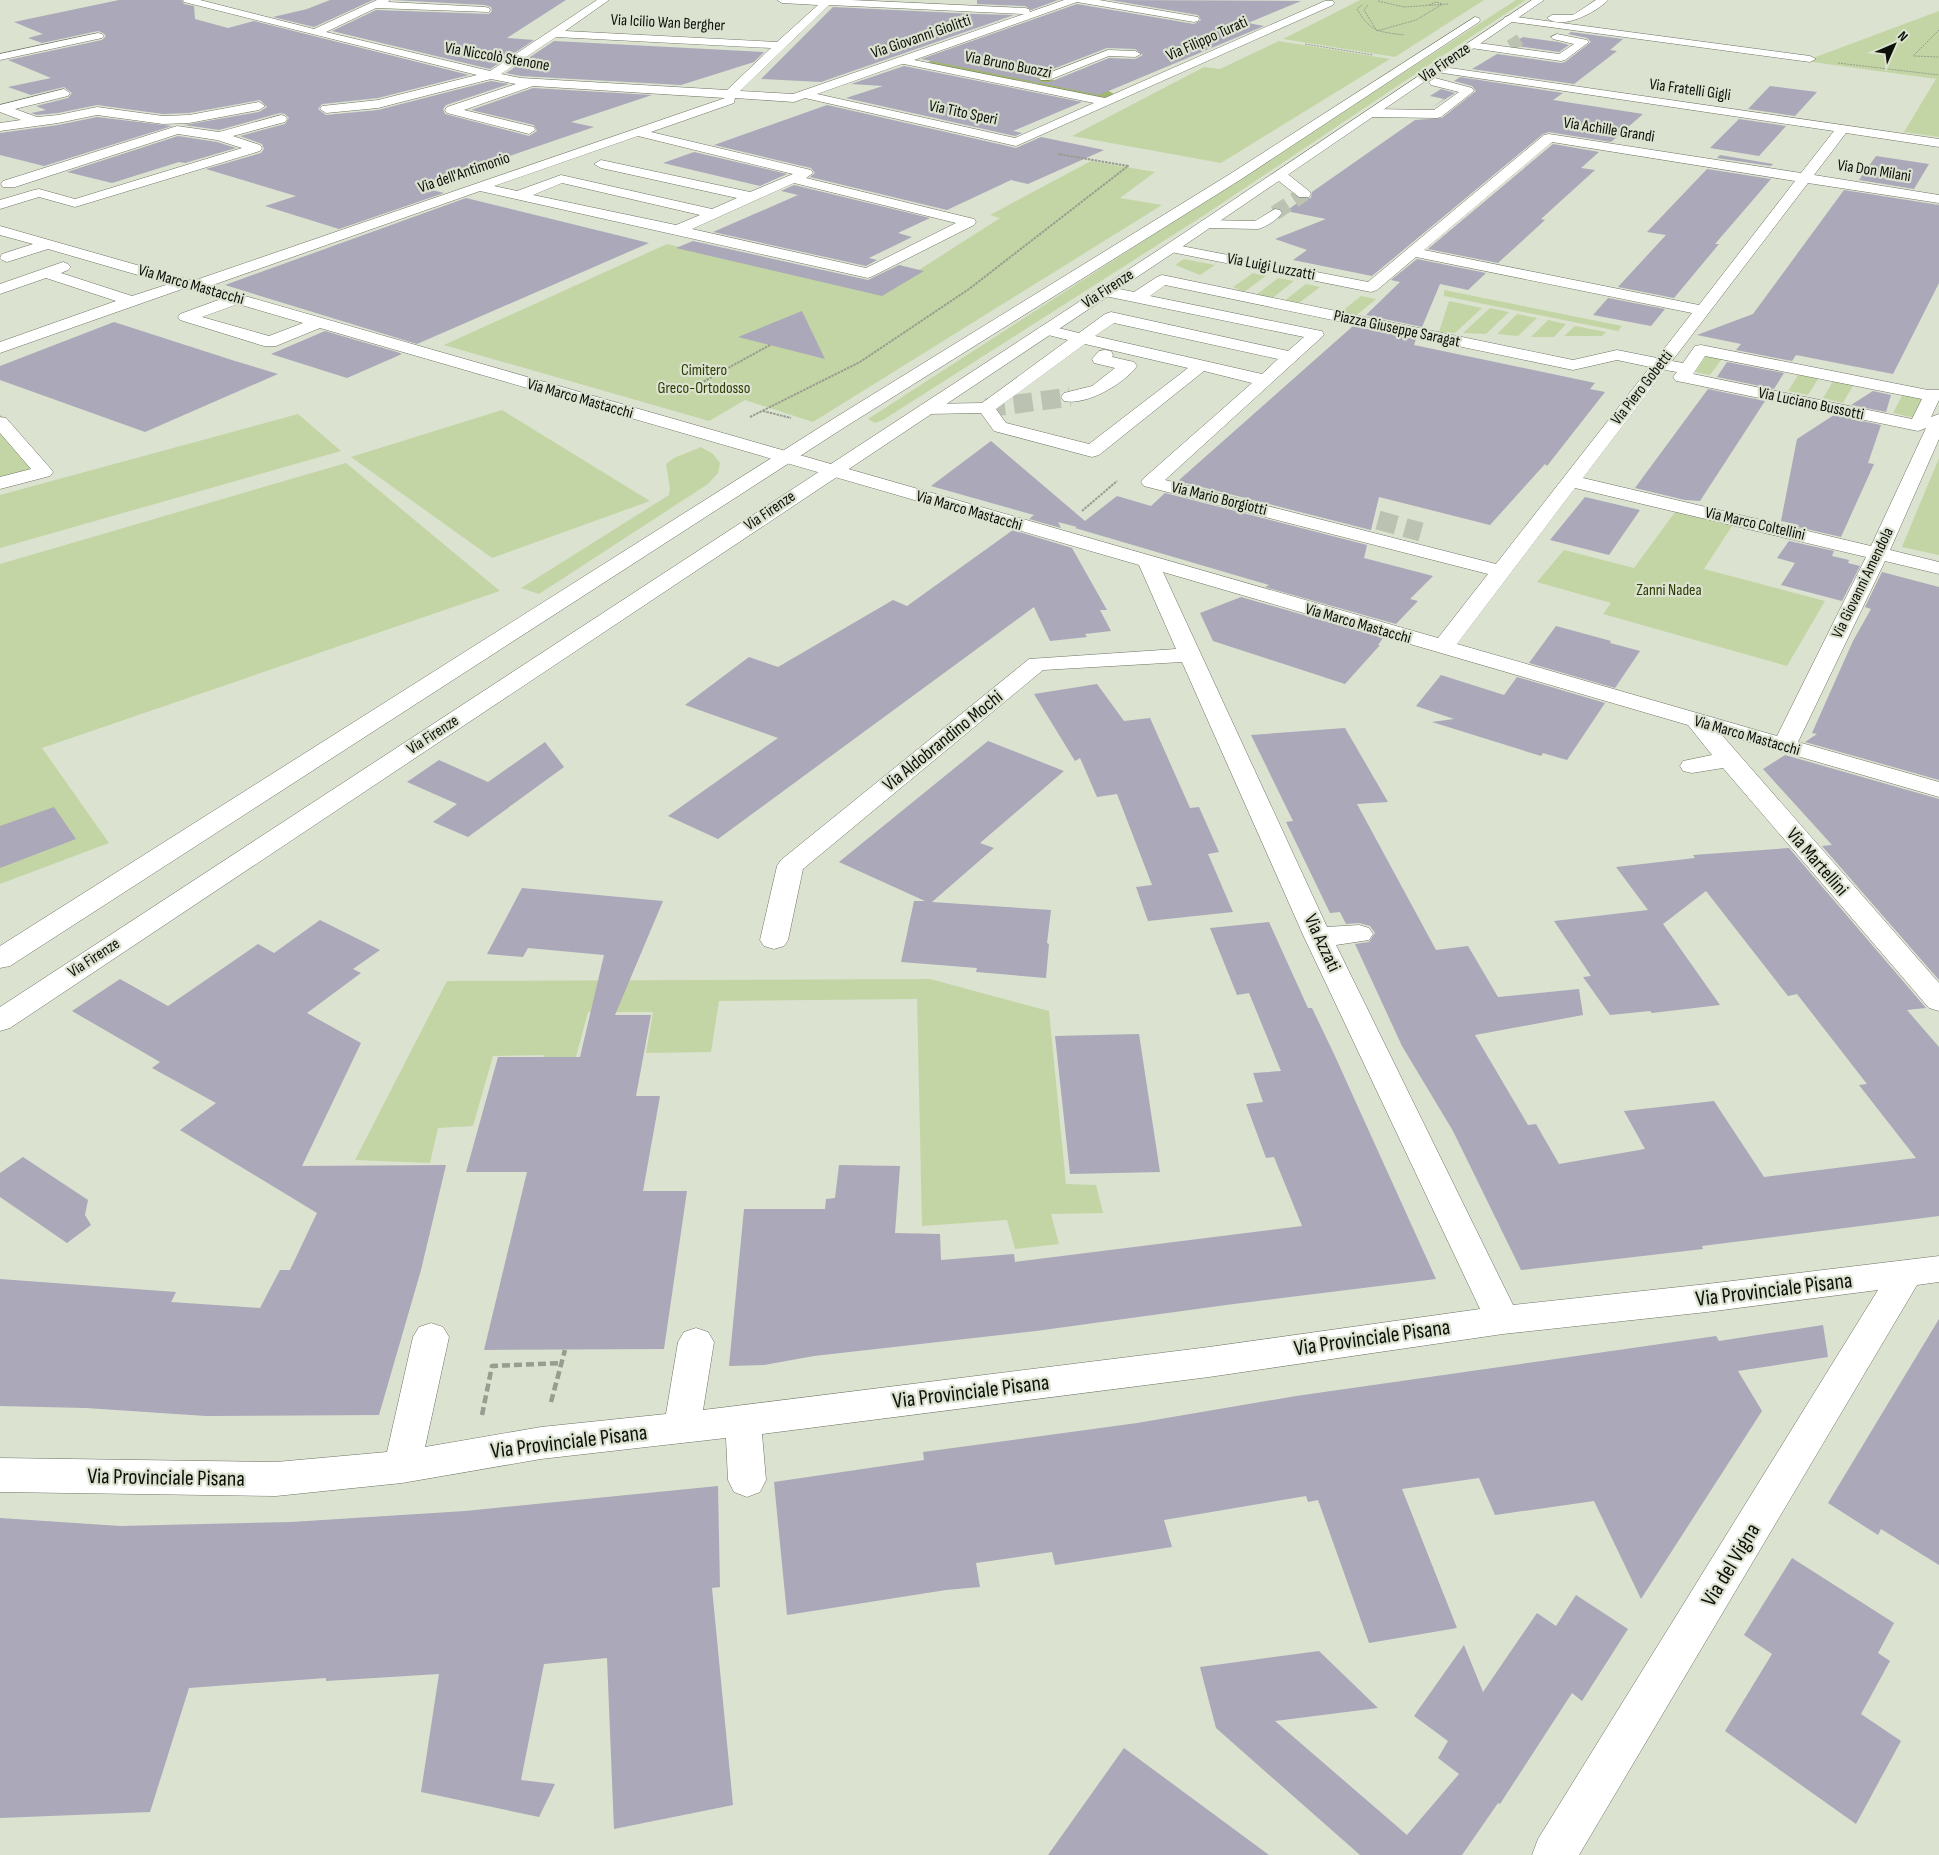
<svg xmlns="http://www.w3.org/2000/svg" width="1939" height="1855" viewBox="0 0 1939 1855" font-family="'Sofia Sans Condensed',sans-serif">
	<rect width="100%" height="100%" fill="#dbe2d0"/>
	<g fill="#c4d5a5">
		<polygon points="1360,0 1484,0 1395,57 1283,39"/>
		<polygon points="1516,0 1526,0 1206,214 883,420 875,423 868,419"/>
		<polygon points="1939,11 1939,137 1904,132 1936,79 1805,61"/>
		<polygon points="1279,41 1390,59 1221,163 1072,136 1204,67 1220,69"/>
		<polygon points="1091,161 1155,172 1120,198 1162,205 813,422 745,400 709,421 444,345 667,244 880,295 1000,218 990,215"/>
		<polygon points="1184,259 1215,265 1200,275 1175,265"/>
		<polygon points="1253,273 1266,276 1244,292 1233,287"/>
		<polygon points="1278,278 1294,281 1270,300 1256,295"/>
		<polygon points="1306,284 1320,287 1295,306 1283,302"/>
		<polygon points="1444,290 1622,326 1618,331 1444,296"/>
		<polygon points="1361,296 1376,299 1353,318 1337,315"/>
		<polygon points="1449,301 1482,308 1455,333 1439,332"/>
		<polygon points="1490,308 1509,312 1486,334 1463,333"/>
		<polygon points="1517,314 1537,318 1518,336 1497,334"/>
		<polygon points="1548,320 1566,324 1554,337 1531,337"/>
		<polygon points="1575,326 1606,332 1602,336 1564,336"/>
		<polygon points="1705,352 1724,356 1710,375 1690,371"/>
		<polygon points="1800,372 1820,376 1808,395 1788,391"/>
		<polygon points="1835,378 1855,382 1843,403 1823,398"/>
		<polygon points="1904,392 1925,397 1915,418 1893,413"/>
		<polygon points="502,410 650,501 492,558 351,457"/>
		<polygon points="0,414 46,469 0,481"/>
		<polygon points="298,414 341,451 0,548 0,495"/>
		<polygon points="701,447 713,454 720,463 718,473 708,484 539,594 521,588 669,495 670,489 666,464 674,458"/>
		<polygon points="1939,458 1939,555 1902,547"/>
		<polygon points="346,463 500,591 42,748 109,843 0,884 0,564"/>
		<polygon points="1675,512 1732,526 1704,569 1825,601 1787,666 1603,614 1611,603 1537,582 1564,550 1634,568"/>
		<polygon points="930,979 1049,1011 1066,1184 1096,1185 1103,1213 1051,1214 1059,1244 1015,1249 1007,1220 922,1226 917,999 719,1001 711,1052 646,1053 653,1012 588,1012 566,1094 537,1094 544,1055 493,1056 473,1126 438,1128 430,1163 355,1160 447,981"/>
	</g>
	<polygon fill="#a0b76d" points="935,60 1041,76 1059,82 1107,90 1119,97 1109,101 1033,83 928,65 930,61"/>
	<g fill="#aaa8b9" fill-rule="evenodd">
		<polygon points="119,0 181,0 184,4 194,6 195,19 228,28 254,21 469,75 378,98 322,104 318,109 326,115 378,110 491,81 509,84 446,105 443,109 445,114 529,136 537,131 534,125 471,110 533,88 652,95 571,122 594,127 419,187 444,193 339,229 265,206 296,196 206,169 261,153 264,149 262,144 240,136 285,124 289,118 285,114 280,113 219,130 184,125 259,112 267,107 260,100 189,113 163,114 97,105 58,113 37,115 31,113 46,110 36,106 68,98 72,93 64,87 31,95 8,87 51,78 8,60 102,40 106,36 103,33 98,31 42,43 28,38 43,34 14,22"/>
		<polygon points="330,0 373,0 314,27 273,17 307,9"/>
		<polygon points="392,0 566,0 507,38 534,40 490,69 332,31 376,10 489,14 492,11 491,7 485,5"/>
		<polygon points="977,0 1058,0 1031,10 1025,6 977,4"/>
		<path d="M1110 0 1301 1 1248 23 1264 26 1099 95 921 59 1077 4 1194 24 1201 20 1198 15ZM1107 48 1135 49 1143 55 1135 59 1109 58 1050 82H1041L1038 79 1040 74Z"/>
		<polygon points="833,7 976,14 1014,15 821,82 761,79"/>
		<polygon points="1571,32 1623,39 1610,50 1617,51 1574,84 1472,69 1497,54 1561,63 1565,62 1591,42 1587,38 1568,34"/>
		<polygon points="1523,37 1558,42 1569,45 1559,52 1510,45"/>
		<polygon points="554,41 764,52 754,62 681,85 521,76 506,73"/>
		<polygon points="904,66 1082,102 1013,131 1022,133 1015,136 846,98 883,86 851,84"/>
		<polygon points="1460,77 1563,93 1553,100 1643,114 1611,142 1549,132 1543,134 1372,276 1293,260 1307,250 1275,239 1326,219 1286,211 1303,199 1311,198 1312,192 1415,120 1442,118 1476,91 1472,86 1454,81"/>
		<polygon points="1770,86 1817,92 1795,116 1748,109"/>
		<polygon points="1441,89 1455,93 1431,108 1444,99 1430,96"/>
		<polygon points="827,105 1016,148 1041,137 1104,150 1028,184 1011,180 947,210 810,177 815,173 811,168 714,145"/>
		<polygon points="97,117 172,126 44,166 0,155 0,133 58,125"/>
		<polygon points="1739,119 1786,126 1759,156 1710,148"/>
		<polygon points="178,136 217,142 236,148 185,163 179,162 112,183 67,172"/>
		<polygon points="1553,144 1599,152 1581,168 1595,170 1541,219 1545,220 1498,263 1428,249"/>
		<polygon points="694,152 787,174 760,186 663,163"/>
		<polygon points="1720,155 1773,164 1771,166 1717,158"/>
		<polygon points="1876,156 1929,164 1914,189 1859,180"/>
		<polygon points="1707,169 1771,179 1715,244 1719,244 1674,298 1618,287 1666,235 1647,232"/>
		<polygon points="794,185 930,218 898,233 912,237 869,258 877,260 866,266 713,232 798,195 781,191"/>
		<polygon points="1844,190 1939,205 1939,283 1893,374 1796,355 1792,361 1736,350 1741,344 1697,335 1753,314"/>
		<polygon points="466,198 649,243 417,344 225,285"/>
		<polygon points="693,241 868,280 899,265 924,271 882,296 676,248"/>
		<polygon points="1417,259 1486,273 1468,290 1440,284 1422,327 1366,315 1400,282 1391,280"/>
		<polygon points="1608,298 1665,309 1651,326 1593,315"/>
		<polygon points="802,311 825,359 738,337"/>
		<polygon points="114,322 235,361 278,374 145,432 0,380 0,366"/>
		<polygon points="1353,326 1416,339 1414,345 1595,383 1590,389 1605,392 1547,466 1545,464 1490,525 1379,497 1371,530 1178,481"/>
		<polygon points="325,331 397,352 402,354 347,378 271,354"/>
		<polygon points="1727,362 1784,373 1774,389 1717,377"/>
		<polygon points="1708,389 1765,401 1700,501 1685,500 1635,488"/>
		<polygon points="1873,391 1891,395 1886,412 1851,405"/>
		<polygon points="1834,415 1881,425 1868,463 1874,464 1841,537 1798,527 1799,525 1781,521 1797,439"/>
		<polygon points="991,441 1085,521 1117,496 1151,506 1165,493 1367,545 1364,558 1433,576 1410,599 1418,601 1396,624 1265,587 1269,585 1075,528 1077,527 1058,522 1061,528 1029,519 1034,515 931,486"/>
		<polygon points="1585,497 1640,510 1609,555 1550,540"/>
		<polygon points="1013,530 1072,548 1107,610 1100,610 1111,631 1085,634 1087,637 1050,641 1034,607 718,839 668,816 778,738 685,705 749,657 778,667 893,600 907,606"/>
		<polygon points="1789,541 1834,551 1832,556 1849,560 1848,563 1860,566 1842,601 1781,585 1795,563 1777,558"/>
		<polygon points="1882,572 1939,587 1939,780 1805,742 1817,734 1812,733 1853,641 1871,609 1865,607"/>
		<polygon points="1241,597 1383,638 1378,645 1380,645 1345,684 1213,641 1200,613"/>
		<polygon points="1556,626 1611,641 1610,643 1640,651 1615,688 1529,663"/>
		<polygon points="1441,675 1504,695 1517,677 1605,703 1567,760 1543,753 1541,756 1432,722 1454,719 1416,706"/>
		<polygon points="1097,684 1124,721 1150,718 1190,808 1199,807 1219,852 1208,854 1233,912 1148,921 1136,887 1152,885 1117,794 1097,797 1080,758 1075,761 1034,694"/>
		<polygon points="1345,728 1388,802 1357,804 1436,950 1468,946 1498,997 1579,989 1583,1015 1475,1035 1528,1125 1536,1124 1559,1164 1645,1149 1624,1111 1714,1101 1764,1177 1916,1158 1859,1085 1867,1084 1797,994 1788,996 1706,891 1663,924 1720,1005 1652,1013 1650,1011 1610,1015 1583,977 1591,976 1554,921 1648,910 1616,867 1695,858 1693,855 1789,848 1926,1008 1907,1010 1939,1047 1939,1216 1702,1246 1703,1249 1521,1270 1453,1131 1402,1046 1355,944 1369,942 1375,933 1370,926 1359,923 1346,924 1340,912 1330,913 1286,822 1293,821 1251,735"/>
		<polygon points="988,741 1064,771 980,843 994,848 932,902 1051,910 1047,943 1049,944 1046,978 976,972 977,968 901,962 914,901 925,901 839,862"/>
		<polygon points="545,742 564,767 468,837 433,822 457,804 407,782 439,760 488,782"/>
		<polygon points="1785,755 1939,799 1939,980 1822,846 1832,845 1763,769"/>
		<polygon points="54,807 76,839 0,868 0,826"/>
		<polygon points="522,888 663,901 615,1015 651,1015 636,1096 660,1096 643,1191 687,1191 664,1349 484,1350 527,1172 466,1172 498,1057 580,1057 604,955 528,948 523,957 487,954"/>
		<polygon points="320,920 380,950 353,969 361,973 307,1013 361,1043 302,1166 446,1165 421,1270 379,1415 206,1416 86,1408 0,1406 0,1279 176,1292 171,1302 260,1308 280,1270 290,1270 317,1213 180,1130 216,1103 152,1068 160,1062 72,1011 120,979 168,1006 258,944 274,953"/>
		<polygon points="1269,922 1308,1008 1312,1008 1334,1054 1436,1279 1226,1305 1036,1331 814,1356 764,1365 729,1366 744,1209 825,1209 826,1199 835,1198 839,1165 900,1166 895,1233 940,1234 941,1260 1014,1254 1015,1262 1302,1226 1274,1157 1266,1158 1246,1104 1263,1102 1253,1073 1281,1071 1249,993 1237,995 1210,928"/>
		<polygon points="1139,1034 1160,1172 1070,1174 1055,1036"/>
		<polygon points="23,1157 88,1200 85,1215 91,1225 67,1243 0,1197 0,1173"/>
		<polygon points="1939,1319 1939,1565 1881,1529 1878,1535 1828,1503"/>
		<polygon points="1823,1325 1828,1357 1738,1371 1762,1411 1641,1599 1594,1501 1495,1515 1479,1478 1402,1489 1457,1628 1369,1643 1318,1500 1308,1502 1306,1496 1164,1520 1172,1547 1055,1565 1052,1552 976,1563 980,1587 946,1590 787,1615 774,1482 924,1460 923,1452 1137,1423 1296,1396 1716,1336 1719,1341"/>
		<polygon points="718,1486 720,1587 712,1588 733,1805 614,1829 607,1658 544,1664 521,1780 555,1784 539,1817 421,1792 439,1674 326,1681 326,1678 189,1688 150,1812 0,1818 0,1518 120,1526 291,1522 465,1511"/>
		<polygon points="1792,1558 1894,1623 1878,1653 1890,1661 1861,1714 1901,1741 1856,1824 1725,1731 1772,1654 1744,1635"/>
		<polygon points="1576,1595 1628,1629 1582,1701 1572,1693 1500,1804 1498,1803 1462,1855 1360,1855 1216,1728 1200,1667 1319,1651 1378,1708 1275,1721 1407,1835 1459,1774 1438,1758 1448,1741 1414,1716 1464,1645 1483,1692 1537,1613 1556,1626"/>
		<polygon points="1124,1748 1269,1855 1048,1855"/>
	</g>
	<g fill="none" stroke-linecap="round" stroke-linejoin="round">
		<polyline stroke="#bcc2b2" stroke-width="12" stroke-dasharray="12 5.5" stroke-linecap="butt" points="1510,46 1524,37"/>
		<polyline stroke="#bcc2b2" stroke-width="15" stroke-dasharray="15 8" stroke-linecap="butt" points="1275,213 1304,194"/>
		<g stroke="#bcc2b2" stroke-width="19" stroke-dasharray="19 9" stroke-linecap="butt">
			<polyline points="986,408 1070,397"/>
			<polyline points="1378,520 1421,532"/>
		</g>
		<g stroke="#6d7363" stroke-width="1">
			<g id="minor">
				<path d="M183 0H200L314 29 377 0H390L388 2 485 7 489 8 490 10 489 12 376 8 326 32 490 71 597 0H609L565 31 777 42 818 5 782 3 777 0H851L1025 8 1029 9 1030 12 1064 0H1099L1198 17 1199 19 1198 21 1194 22 1077 2 914 60 1105 98 1325 1H1333L1334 3 1333 5 1016 146 805 98 794 102 735 98 734 103 651 132 811 170 813 173 806 178 974 219 976 222 974 225 873 276 868 278 480 191 210 286 1438 638 1488 574 1144 486 1141 482 1144 478 1252 383 1204 371 1099 455 1092 457 994 431 981 413 927 414 921 413 918 409 921 405 927 404 982 403 1068 340 1040 333 1038 330 1040 327 1046 325 1079 333 1105 314 1111 312 1288 351 1304 337 1105 296 1099 294 1097 291 1099 288 1105 286 1134 292 1157 277 1162 275 1573 360 1617 350 1657 358 1692 313 1416 257 1377 290 1371 292 1166 251 1164 248 1166 245 1171 244 1368 282 1544 135 1549 134 1801 173 1834 131 1436 72 1432 71 1430 69 1432 67 1436 66 1939 139V147L1846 133 1814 175 1939 195V203L1808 183 1672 361 1683 363 1695 346 1701 345 1928 390H1939V400L1931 417 1939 414V439L1890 550 1939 562V574L1885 561 1798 742 1939 782V797L1721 734 1939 983V1011L1929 1008 1723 768 1692 773 1683 771 1680 766 1683 761 1712 755 1688 725 1163 572 1327 927 1359 925 1369 928 1373 934 1369 940 1336 945 1513 1305 1707 1284 1939 1256V1282L1917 1285 1579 1855H1532L1538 1839 1878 1290 1707 1312 1503 1334 1209 1377 762 1434 766 1480 760 1492 747 1497 734 1492 728 1480 726 1438 541 1459 402 1483 276 1496 0 1492V1458L276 1462 387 1452 413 1337 419 1327 431 1323 443 1327 449 1337 425 1447 541 1427 666 1414 678 1342 684 1332 696 1328 708 1332 714 1342 703 1410 1209 1347 1480 1309 1304 937 1182 662 1043 670 803 869 788 940 784 946 774 949 764 946 760 940 777 866 781 860 1029 659 1176 649 1139 565 320 328 276 346H264L180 320 178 317 180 314 221 299 185 288 0 353V342L116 301 46 278 0 294V284L63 262 68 264 71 267 68 270 61 273 132 296 169 284 48 249 7 262 2 260 0 258 2 254 33 244 0 235V226L193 281 725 98 533 86 464 110 534 127 535 130 529 134 447 113 445 110 447 107 516 84 491 79 378 108 326 113 320 109 322 106 378 100 477 75 184 2ZM829 5 1024 14 793 94 740 91ZM556 37 771 48 727 90 521 78 501 74ZM902 64H904L1094 103 1015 138 817 94ZM638 136 793 174 750 192 601 160 594 164 601 168 737 198 712 209 561 175 517 191 494 186ZM1552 142 1795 181 1699 305 1424 250ZM562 183 700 215 676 225 533 195ZM794 183 956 223 866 268 692 229ZM1165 285 1573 370 1617 360 1650 367 1496 564 1165 480 1324 335 1322 331 1316 330 1150 296ZM238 304 303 323 269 336 202 317ZM1114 323 1278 359 1262 374 1095 336ZM1085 344 1188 368 1089 444 1006 423 996 409ZM1705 356 1922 399 1912 419 1693 374ZM1665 370 1677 372 1673 377 1676 381 1682 382 1918 431 1926 428 1871 546 1583 478ZM1575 488 1866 557 1777 736 1457 644Z"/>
				<path d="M1596 0H1608C1597 12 1561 31 1547 18L1552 15H1573Z"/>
				<polygon points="1509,16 1810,56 1816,59 1810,62 1505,21 1504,19 1505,17"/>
				<polygon points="98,33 102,34 104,36 102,38 0,60 0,54"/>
				<polygon points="1557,34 1587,40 1589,42 1565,60 1561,61 1471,48 1465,45 1471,42 1559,54 1574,44 1553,39 1551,37"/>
				<polygon points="1108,50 1135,51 1141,54 1135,57 1109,56 1049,80 1041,80 1039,78 1041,76"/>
				<polygon points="1435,78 1472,88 1474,91 1441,117 1437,118 1372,117 1366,113 1372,109 1434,110 1459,92 1431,85 1429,82"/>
				<polygon points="64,89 70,93 68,96 15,109 37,117 58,115 97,107 163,116 189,115 259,102 265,106 259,110 189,123 163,124 97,115 58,123 0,131 0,123 21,120 0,112 0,105"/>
				<polygon points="281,115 285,116 287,119 285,122 233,136 260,145 262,148 260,151 75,207 39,197 0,209 0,200 34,190 39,189 75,199 242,148 217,140 178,134 15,187 3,187 1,184 3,181 177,126 219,132"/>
				<polygon points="1280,171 1285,172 1309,191 1311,194 1309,197 1299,197 1275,178 1273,175"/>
				<path d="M1275 209 1280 210 1282 213C1277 220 1266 227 1258 229L1206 228 1201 227 1199 224 1201 221 1206 220 1255 221Z"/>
				<path d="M1105 350 1111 351 1113 355 1112 357 1134 362 1137 366C1124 384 1086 406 1064 401L1061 397 1064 393 1092 386 1115 368 1094 363 1092 359 1099 351Z"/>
				<polygon points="0,417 6,418 50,468 53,472 50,476 0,489 0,477 31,469 0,433"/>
			</g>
		</g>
		<g stroke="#6d7363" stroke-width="1">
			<g id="major">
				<polygon points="1532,0 1544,0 1176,251 10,1028 0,1031 0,1007 1166,245"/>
				<polygon points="1475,17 1479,18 1480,20 1479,22 1240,180 845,427 10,966 0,968 0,946 833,419 1230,174"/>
			</g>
		</g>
		<g stroke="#989d8f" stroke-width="1" stroke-dasharray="2 1" stroke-linecap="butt">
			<polyline points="1378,1 1404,7 1449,4"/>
			<path d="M1362 5 1357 9C1370 32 1380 32 1404 35"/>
			<polyline points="1368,5 1364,10 1377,31 1416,20 1441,5"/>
			<polyline points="1429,5 1436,2 1442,4"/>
			<polyline points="1939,30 1913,56 1939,57"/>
			<polyline points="1305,44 1373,55"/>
			<polyline points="1838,63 1939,75"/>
			<polyline points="1058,154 1063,155"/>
		</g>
		<g stroke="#989d8f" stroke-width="2" stroke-dasharray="2.5 1" stroke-linecap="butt">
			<polyline points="679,395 770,345"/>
			<polyline points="763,411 791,418"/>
			<polyline points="750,417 860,362 969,289 1128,166 1058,154"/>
			<polyline points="1082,511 1117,481"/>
		</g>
		<g stroke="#989d8f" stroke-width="4.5" stroke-dasharray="8 4" stroke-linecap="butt">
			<polyline points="551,1402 565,1350"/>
			<polyline points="482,1415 492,1366 561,1363"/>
		</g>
		<use href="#minor" fill="#fff" fill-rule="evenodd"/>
		<use href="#major" fill="#fff" fill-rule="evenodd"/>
	</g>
	<g text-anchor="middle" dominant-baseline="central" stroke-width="4.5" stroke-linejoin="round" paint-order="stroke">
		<g font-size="16" fill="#0e100a" stroke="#dbe2d0">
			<text transform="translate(668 23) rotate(3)">Via Icilio Wan Bergher</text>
			<text transform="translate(921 37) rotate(-19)">Via Giovanni Giolitti</text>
			<text transform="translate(1207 39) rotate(-24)">Via Filippo Turati</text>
			<text transform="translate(497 57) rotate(10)">Via Niccolò Stenone</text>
			<text transform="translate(1445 63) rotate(-34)">Via Firenze</text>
			<text transform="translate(1008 65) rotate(11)">Via Bruno Buozzi</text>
			<text transform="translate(1690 90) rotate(8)">Via Fratelli Gigli</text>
			<text transform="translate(963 113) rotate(12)">Via Tito Speri</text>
			<text transform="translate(1609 130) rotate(9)">Via Achille Grandi</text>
			<text transform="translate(1874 171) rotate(9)">Via Don Milani</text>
			<text transform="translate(464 173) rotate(-19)">Via dell'Antimonio</text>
			<text transform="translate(1271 267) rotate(11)">Via Luigi Luzzatti</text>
			<text transform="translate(191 285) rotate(16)">Via Marco Mastacchi</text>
			<text transform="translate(1108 289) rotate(-33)">Via Firenze</text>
			<text transform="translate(1397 329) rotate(12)">Piazza Giuseppe Saragat</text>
			<text transform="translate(1642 388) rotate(-52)">Via Piero Gobetti</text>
			<text transform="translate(580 399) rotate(16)">Via Marco Mastacchi</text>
			<text transform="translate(1811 404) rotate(12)">Via Luciano Bussotti</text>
			<text transform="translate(1219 499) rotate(14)">Via Mario Borgiotti</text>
			<text transform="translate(770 511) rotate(-34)">Via Firenze</text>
			<text transform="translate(969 511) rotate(16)">Via Marco Mastacchi</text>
			<text transform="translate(1755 524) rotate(13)">Via Marco Coltellini</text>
			<text transform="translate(1863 583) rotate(-64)">Via Giovanni Amendola</text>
			<text transform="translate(1358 624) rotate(16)">Via Marco Mastacchi</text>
			<text transform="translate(433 735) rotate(-33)">Via Firenze</text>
			<text transform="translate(1747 736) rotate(16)">Via Marco Mastacchi</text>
			<text transform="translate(94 958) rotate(-33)">Via Firenze</text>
		</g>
		<g font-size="16" fill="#2f3d03" stroke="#dbe2d0">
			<text x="704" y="370">Cimitero<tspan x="704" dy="18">Greco-Ortodosso</tspan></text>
			<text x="1669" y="590">Zanni Nadea</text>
		</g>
		<g font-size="19" fill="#0e100a" stroke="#dbe2d0">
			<text transform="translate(943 741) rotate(-39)">Via Aldobrandino Mochi</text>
			<text transform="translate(1817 862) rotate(49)">Via Martellini</text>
			<text transform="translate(1322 943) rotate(65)">Via Azzati</text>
		</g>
		<g font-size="22" fill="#0e100a" stroke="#dbe2d0">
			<text transform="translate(1774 1290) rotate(-7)">Via Provinciale Pisana</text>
			<text transform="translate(1372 1338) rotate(-8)">Via Provinciale Pisana</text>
			<text transform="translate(971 1392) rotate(-7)">Via Provinciale Pisana</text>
			<text transform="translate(569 1442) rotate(-7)">Via Provinciale Pisana</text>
			<text transform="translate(166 1478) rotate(1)">Via Provinciale Pisana</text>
			<text transform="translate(1731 1565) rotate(-59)">Via del Vigna</text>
		</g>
	</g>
	<g transform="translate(1894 45) rotate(45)" stroke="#dbe2d0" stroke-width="4" paint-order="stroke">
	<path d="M0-4L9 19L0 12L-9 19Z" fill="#0e100a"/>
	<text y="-8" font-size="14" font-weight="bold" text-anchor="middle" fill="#0e100a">N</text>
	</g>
</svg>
